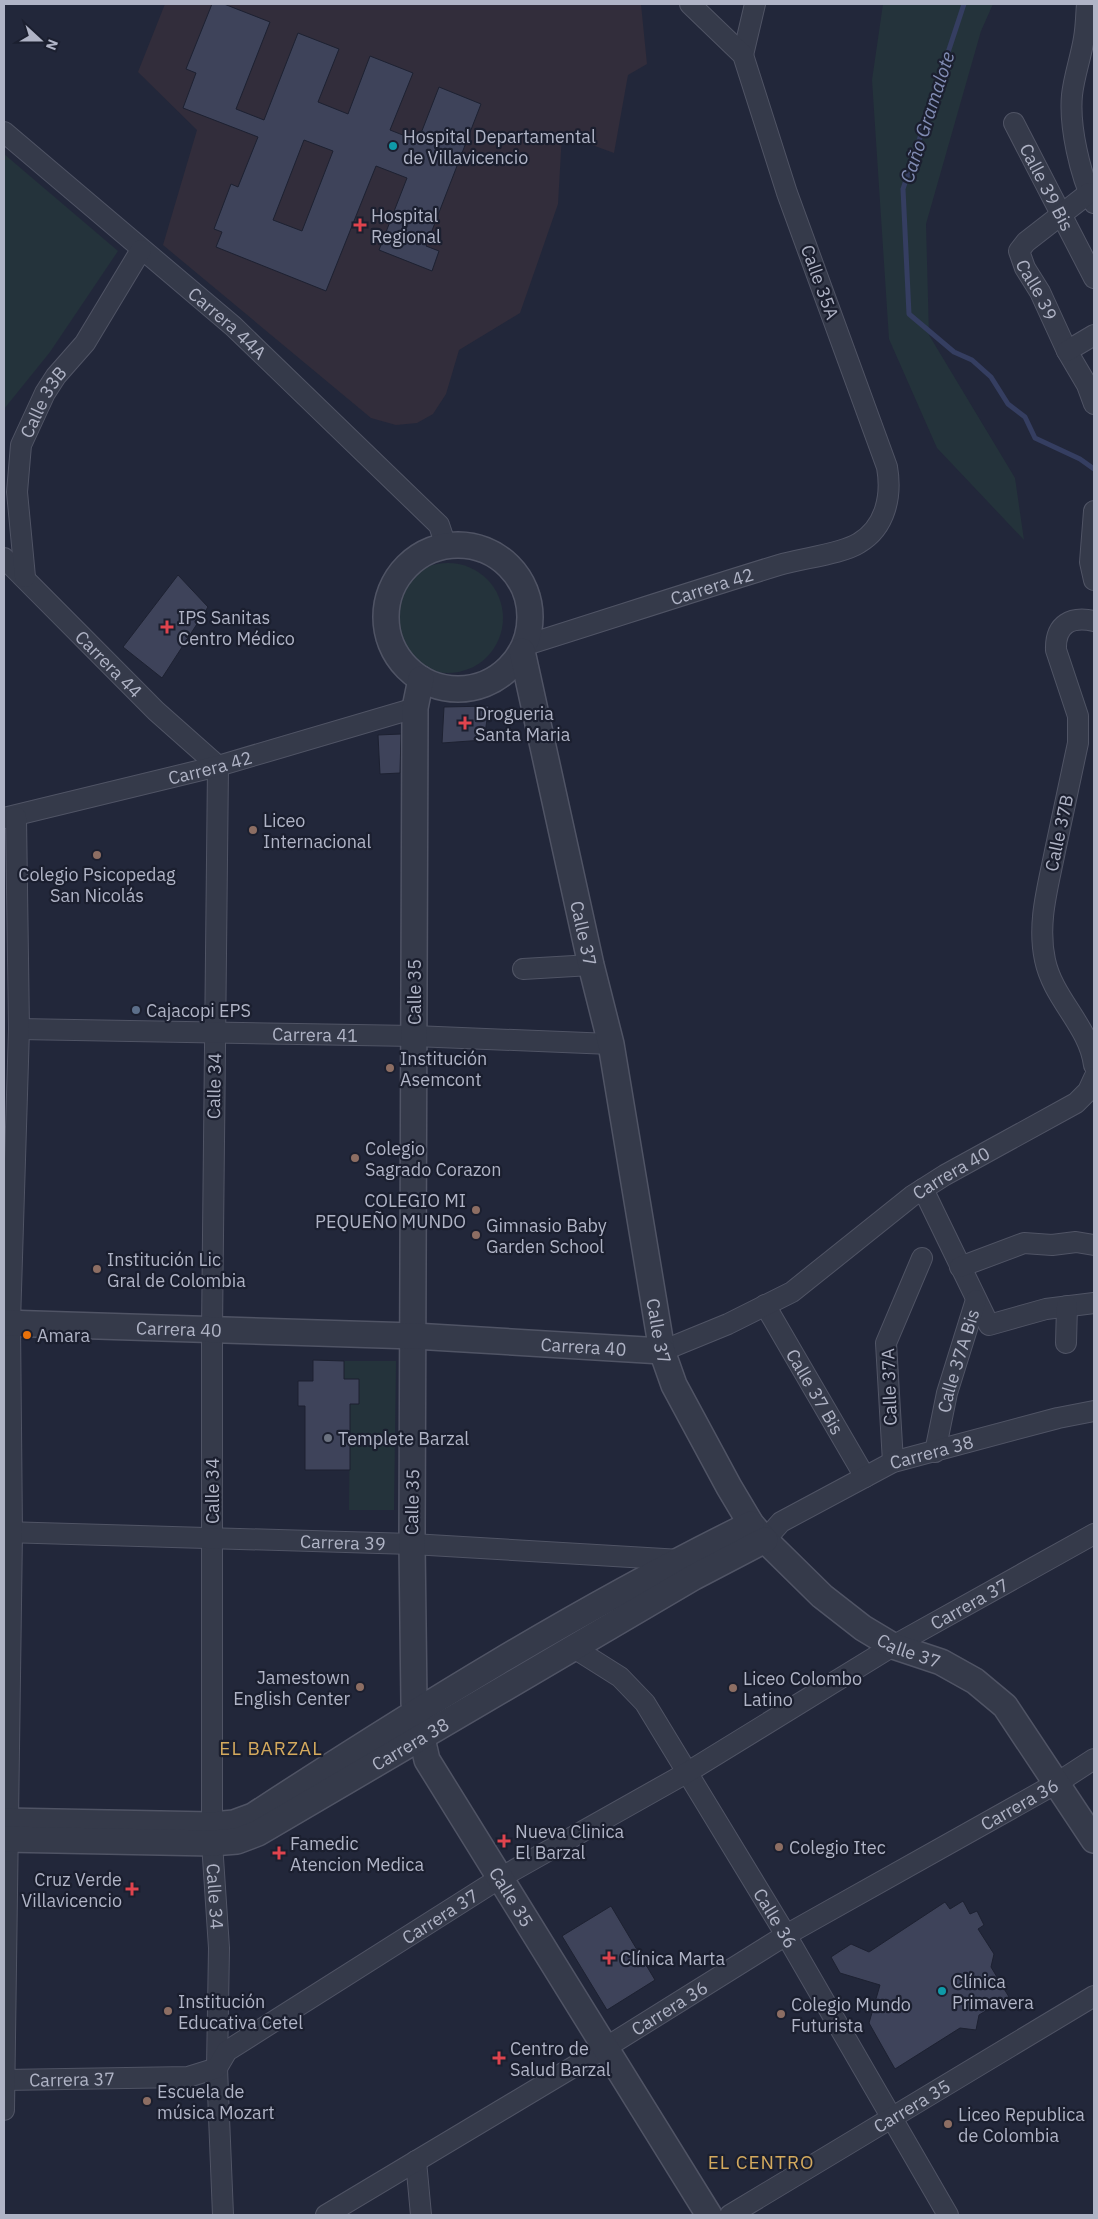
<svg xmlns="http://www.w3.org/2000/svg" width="1098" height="2219" viewBox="0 0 1098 2219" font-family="'IBM Plex Sans',sans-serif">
	<rect width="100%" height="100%" fill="#22273a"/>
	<polygon fill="#322d3b" points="165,4 641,4 647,64 628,75 614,153 562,134 558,204 520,313 459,350 446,394 433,414 417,423 396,425 371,418 163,245 197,130 138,72"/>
	<g fill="#24333b">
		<polygon points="883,4 993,4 981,31 926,224 929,335 1015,478 1024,540 937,448 889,339 872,80"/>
		<polygon points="4,154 118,251 50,352 4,409 4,413"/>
		<circle cx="448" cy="618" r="55"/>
		<polygon points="344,1361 396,1361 394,1510 349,1510 350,1404 359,1379 344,1379"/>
	</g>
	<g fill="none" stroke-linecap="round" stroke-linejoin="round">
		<polyline stroke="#353e61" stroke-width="5" points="964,4 903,189 909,314 954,352 972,360 991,377 1008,404 1025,417 1035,438 1080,459 1094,469"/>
	</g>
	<g fill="#3e435a" stroke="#1d2131" fill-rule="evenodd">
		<path d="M212 4H224L270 22 236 109 264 120 298 33 339 49 318 102 348 114 370 56 413 73 390 130 418 141 439 87 481 104 426 246 439 251 432 271 379 250 407 178 376 166 326 291 216 247 222 232 214 229 231 184 238 187 258 137 183 108 196 73 186 69ZM304 140 333 151 302 231 273 220Z"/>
		<polygon points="178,575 208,607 162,678 123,647"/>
		<polygon points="489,706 484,740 442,743 444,707"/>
		<polygon points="401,734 400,773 380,774 378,735"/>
		<polygon points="313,1360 344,1361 344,1379 359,1379 359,1404 350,1404 350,1470 305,1470 305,1406 298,1406 298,1381 313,1381"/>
		<polygon points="963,1901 970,1914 977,1911 984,1925 978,1929 994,1954 991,1967 1009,1997 979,2015 976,2030 960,2028 895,2069 869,2023 880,1985 840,1973 831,1957 851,1944 869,1952 945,1902 950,1909"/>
		<polygon points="611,1906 655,1980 607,2010 562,1936"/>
	</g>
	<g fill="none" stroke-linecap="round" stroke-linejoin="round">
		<g stroke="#505465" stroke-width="22">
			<g id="minor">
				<path d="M1087 4C1086 15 1086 27 1084 38 1081 57 1074 76 1072 95 1069 126 1080 175 1094 203"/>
				<polyline points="743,55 755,4"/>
				<path id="s1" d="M1014 123 1094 278"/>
				<path id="s2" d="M4 132 233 326 439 525 446 546"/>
				<path id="s3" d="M1089 193 1026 242 1019 251 1025 268 1040 292 1067 351 1087 385 1094 404"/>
				<polyline points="1067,351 1094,335"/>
				<polyline points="1094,511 1090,562 1094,580"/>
				<path id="s4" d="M4 558 156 711 218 766 212 1330V1843L219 1948 217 2068 223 2215"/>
				<path id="s5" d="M25 577 17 492 21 445 45 393 56 376 85 343 141 250"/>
				<path d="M1094 621C1071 616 1055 624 1056 650L1078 716V743C1070 779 1063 815 1055 851 1048 887 1037 923 1045 960 1053 999 1089 1026 1094 1065"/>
				<path id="s6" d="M523 646C609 619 694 591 779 565 802 558 842 554 859 543 886 527 892 495 887 467L787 193 743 55 690 4"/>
				<path id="s7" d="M4 818 218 766 415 708"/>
				<polyline points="523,969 591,965"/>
				<path id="s8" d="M19 1029 414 1036 611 1044"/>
				<polyline points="923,1189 989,1325 1046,1309 1094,1303"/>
				<polyline points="960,1267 1024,1243 1052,1245 1076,1242 1094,1245"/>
				<path id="s9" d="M765 1305 865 1477"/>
				<polyline points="1066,1343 1067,1306"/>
				<path id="s10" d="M662 1351 728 1324 792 1292 912 1196 945 1175 1076 1103 1088 1091 1094 1078"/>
				<path id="s11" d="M935 1452 947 1393 976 1300"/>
				<polyline points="893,1462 886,1343 922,1258"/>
				<path id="s12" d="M4 1532 412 1544 681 1560 683 1562"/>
				<path id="s13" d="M765 1540 781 1522 893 1462 1058 1418 1094 1411"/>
				<path id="s14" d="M574 1648 620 1677 645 1703 786 1935 948 2215"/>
				<path id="s15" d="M4 2080 188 2077 217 2068 227 2051 500 1878 688 1772 893 1646 1094 1534"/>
				<polyline points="4,2110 12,1532 10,1323 19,1029 16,817"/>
				<polyline points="416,2161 421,2215"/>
				<path id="s16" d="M326 2215 605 2048 786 1935 1057 1783 1094 1759"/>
				<path id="s17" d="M730 2215 1094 1996"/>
			</g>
		</g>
		<g stroke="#505465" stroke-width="28">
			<g id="tertiary">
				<circle cx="458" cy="617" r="72"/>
				<path id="s18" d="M522 651 591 965 611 1044 662 1351 674 1385 729 1487 751 1524 765 1540 822 1596 863 1628 893 1646 941 1662 975 1681 1005 1706 1094 1840"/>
				<path id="s19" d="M421 679 415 708 412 1544 414 1703 427 1760 709 2215"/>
				<path id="s20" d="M4 1323 414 1336 662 1351"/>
				<path d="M4 1821 212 1825 234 1823 253 1816C414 1711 578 1609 751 1524"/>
				<path id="s21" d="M4 1839 212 1843 237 1841 258 1833 694 1577 765 1540"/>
			</g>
		</g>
		<use href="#minor" stroke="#353a4a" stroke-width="20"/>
		<use href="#tertiary" stroke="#353a4a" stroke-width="25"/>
	</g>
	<g fill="#0f9aa8" stroke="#1b1f2f" stroke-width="2">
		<circle cx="393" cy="146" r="5"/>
		<circle cx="942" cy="1991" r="5"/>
	</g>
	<g fill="#e0444e" stroke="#1b1f2f" stroke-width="2">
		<path d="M357.5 217.5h5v5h5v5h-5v5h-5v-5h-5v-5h5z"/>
		<path d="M164.5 619.5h5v5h5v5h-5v5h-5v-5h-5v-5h5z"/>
		<path d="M462.5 715.5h5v5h5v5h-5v5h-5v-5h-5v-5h5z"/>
		<path d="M501.5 1833.5h5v5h5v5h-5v5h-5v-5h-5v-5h5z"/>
		<path d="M276.5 1845.5h5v5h5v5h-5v5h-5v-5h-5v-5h5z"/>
		<path d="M129.5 1881.5h5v5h5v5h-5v5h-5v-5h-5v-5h5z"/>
		<path d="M606.5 1950.5h5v5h5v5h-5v5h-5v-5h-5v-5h5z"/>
		<path d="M496.5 2050.5h5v5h5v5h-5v5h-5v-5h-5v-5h5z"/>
	</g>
	<g fill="#8d6e63" stroke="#1b1f2f" stroke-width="2">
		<circle cx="253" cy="830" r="5"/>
		<circle cx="97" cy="855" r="5"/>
		<circle cx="390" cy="1068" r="5"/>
		<circle cx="355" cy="1158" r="5"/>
		<circle cx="476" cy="1210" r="5"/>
		<circle cx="476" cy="1235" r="5"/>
		<circle cx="97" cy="1269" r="5"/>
		<circle cx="360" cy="1687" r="5"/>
		<circle cx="733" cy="1688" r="5"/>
		<circle cx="779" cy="1847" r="5"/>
		<circle cx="168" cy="2011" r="5"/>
		<circle cx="781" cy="2014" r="5"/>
		<circle cx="147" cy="2101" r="5"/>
		<circle cx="948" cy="2124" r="5"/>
	</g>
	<circle fill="#5c6f8a" stroke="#1b1f2f" stroke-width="2" cx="136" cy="1010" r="5"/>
	<circle fill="#e8710a" stroke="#1b1f2f" stroke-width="2" cx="27" cy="1335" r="5"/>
	<circle fill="#6b7280" stroke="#1b1f2f" stroke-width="2" cx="328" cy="1438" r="5"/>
	<g text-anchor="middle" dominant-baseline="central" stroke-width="4.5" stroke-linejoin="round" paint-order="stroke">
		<g font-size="18" fill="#b0b4c6" stroke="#1b1f2f" text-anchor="start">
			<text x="403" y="136">Hospital Departamental<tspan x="403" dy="21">de Villavicencio</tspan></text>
			<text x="371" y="215">Hospital<tspan x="371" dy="21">Regional</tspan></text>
			<text x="178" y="617">IPS Sanitas<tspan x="178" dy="21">Centro Médico</tspan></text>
			<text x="475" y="713">Drogueria<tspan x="475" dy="21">Santa Maria</tspan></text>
			<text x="263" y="820">Liceo<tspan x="263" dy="21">Internacional</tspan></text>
			<text x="97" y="874" text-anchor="middle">Colegio Psicopedag<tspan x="97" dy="21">San Nicolás</tspan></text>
			<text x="146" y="1010">Cajacopi EPS</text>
			<text x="400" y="1058">Institución<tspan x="400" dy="21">Asemcont</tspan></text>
			<text x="365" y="1148">Colegio<tspan x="365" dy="21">Sagrado Corazon</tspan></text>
			<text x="466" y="1200" text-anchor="end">COLEGIO MI<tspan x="466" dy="21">PEQUEÑO MUNDO</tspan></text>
			<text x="486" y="1225">Gimnasio Baby<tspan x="486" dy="21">Garden School</tspan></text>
			<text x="107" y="1259">Institución Lic<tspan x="107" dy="21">Gral de Colombia</tspan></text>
			<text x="37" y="1335">Amara</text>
			<text x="338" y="1438">Templete Barzal</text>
			<text x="350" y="1677" text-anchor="end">Jamestown<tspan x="350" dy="21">English Center</tspan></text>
			<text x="743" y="1678">Liceo Colombo<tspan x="743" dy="21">Latino</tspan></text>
			<text x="515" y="1831">Nueva Clinica<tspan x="515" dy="21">El Barzal</tspan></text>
			<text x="290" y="1843">Famedic<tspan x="290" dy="21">Atencion Medica</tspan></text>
			<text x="789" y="1847">Colegio Itec</text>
			<text x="122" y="1879" text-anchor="end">Cruz Verde<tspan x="122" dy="21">Villavicencio</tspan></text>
			<text x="620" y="1958">Clínica Marta</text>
			<text x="952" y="1981">Clínica<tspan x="952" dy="21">Primavera</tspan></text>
			<text x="178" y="2001">Institución<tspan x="178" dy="21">Educativa Cetel</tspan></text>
			<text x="791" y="2004">Colegio Mundo<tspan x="791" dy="21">Futurista</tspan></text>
			<text x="510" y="2048">Centro de<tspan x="510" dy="21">Salud Barzal</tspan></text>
			<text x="157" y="2091">Escuela de<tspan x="157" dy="21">música Mozart</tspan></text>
			<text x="958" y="2114">Liceo Republica<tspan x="958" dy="21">de Colombia</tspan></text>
		</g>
		<g font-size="18" fill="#b0b4c6" stroke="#1b1f2f">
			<text stroke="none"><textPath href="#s1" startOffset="72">Calle 39 Bis</textPath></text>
			<text transform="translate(820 282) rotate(70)">Calle 35A</text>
			<text stroke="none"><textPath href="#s3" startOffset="134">Calle 39</textPath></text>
			<text stroke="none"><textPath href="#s2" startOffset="294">Carrera 44A</textPath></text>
			<text stroke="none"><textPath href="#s5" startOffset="181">Calle 33B</textPath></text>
			<text stroke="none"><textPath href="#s6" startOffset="198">Carrera 42</textPath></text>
			<text stroke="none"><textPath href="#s4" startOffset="149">Carrera 44</textPath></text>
			<text stroke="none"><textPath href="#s7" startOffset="212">Carrera 42</textPath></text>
			<text transform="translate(1059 833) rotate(-78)">Calle 37B</text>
			<text stroke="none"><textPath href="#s18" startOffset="289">Calle 37</textPath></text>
			<text transform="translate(414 992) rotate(-90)">Calle 35</text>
			<text stroke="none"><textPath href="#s8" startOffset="296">Carrera 41</textPath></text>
			<text transform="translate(214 1086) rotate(-89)">Calle 34</text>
			<text stroke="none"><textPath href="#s10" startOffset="342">Carrera 40</textPath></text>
			<text stroke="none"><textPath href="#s20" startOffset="175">Carrera 40</textPath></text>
			<text stroke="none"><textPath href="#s18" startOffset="694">Calle 37</textPath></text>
			<text stroke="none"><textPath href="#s20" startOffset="580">Carrera 40</textPath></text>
			<text stroke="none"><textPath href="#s11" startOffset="94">Calle 37A Bis</textPath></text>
			<text transform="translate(889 1387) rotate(-92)">Calle 37A</text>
			<text stroke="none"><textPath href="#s9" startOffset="100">Calle 37 Bis</textPath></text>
			<text stroke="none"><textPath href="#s13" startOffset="191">Carrera 38</textPath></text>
			<text transform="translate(212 1491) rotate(-90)">Calle 34</text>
			<text transform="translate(412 1502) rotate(-89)">Calle 35</text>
			<text stroke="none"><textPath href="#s12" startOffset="339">Carrera 39</textPath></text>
			<text stroke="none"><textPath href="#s15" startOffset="1101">Carrera 37</textPath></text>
			<text stroke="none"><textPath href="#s18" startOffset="1114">Calle 37</textPath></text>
			<text stroke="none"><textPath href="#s21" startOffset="432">Carrera 38</textPath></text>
			<text stroke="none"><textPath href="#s16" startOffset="806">Carrera 36</textPath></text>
			<text stroke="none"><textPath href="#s4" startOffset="1429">Calle 34</textPath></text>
			<text stroke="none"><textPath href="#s19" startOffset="1244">Calle 35</textPath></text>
			<text stroke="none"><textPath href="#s15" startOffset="486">Carrera 37</textPath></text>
			<text stroke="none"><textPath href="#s14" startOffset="342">Calle 36</textPath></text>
			<text stroke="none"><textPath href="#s16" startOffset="401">Carrera 36</textPath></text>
			<text stroke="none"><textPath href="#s15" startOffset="68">Carrera 37</textPath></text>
			<text stroke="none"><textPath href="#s17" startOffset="212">Carrera 35</textPath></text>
		</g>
		<g font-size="19" font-style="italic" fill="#808bb3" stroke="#1b1f2f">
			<text transform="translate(927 117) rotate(-72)">Caño Gramalote</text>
		</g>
		<g font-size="19" letter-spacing="1" fill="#d4aa5e" stroke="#1b1f2f">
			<text x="271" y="1748">EL BARZAL</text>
			<text x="761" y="2162">EL CENTRO</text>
		</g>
	</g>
	<rect width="1098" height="2219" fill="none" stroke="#b0b4c6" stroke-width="10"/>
	<g transform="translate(40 40) rotate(111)" stroke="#1b1f2f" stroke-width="4" paint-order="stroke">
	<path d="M0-4L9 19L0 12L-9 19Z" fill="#b0b4c6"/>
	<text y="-8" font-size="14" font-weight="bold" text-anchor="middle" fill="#b0b4c6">N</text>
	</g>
</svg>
